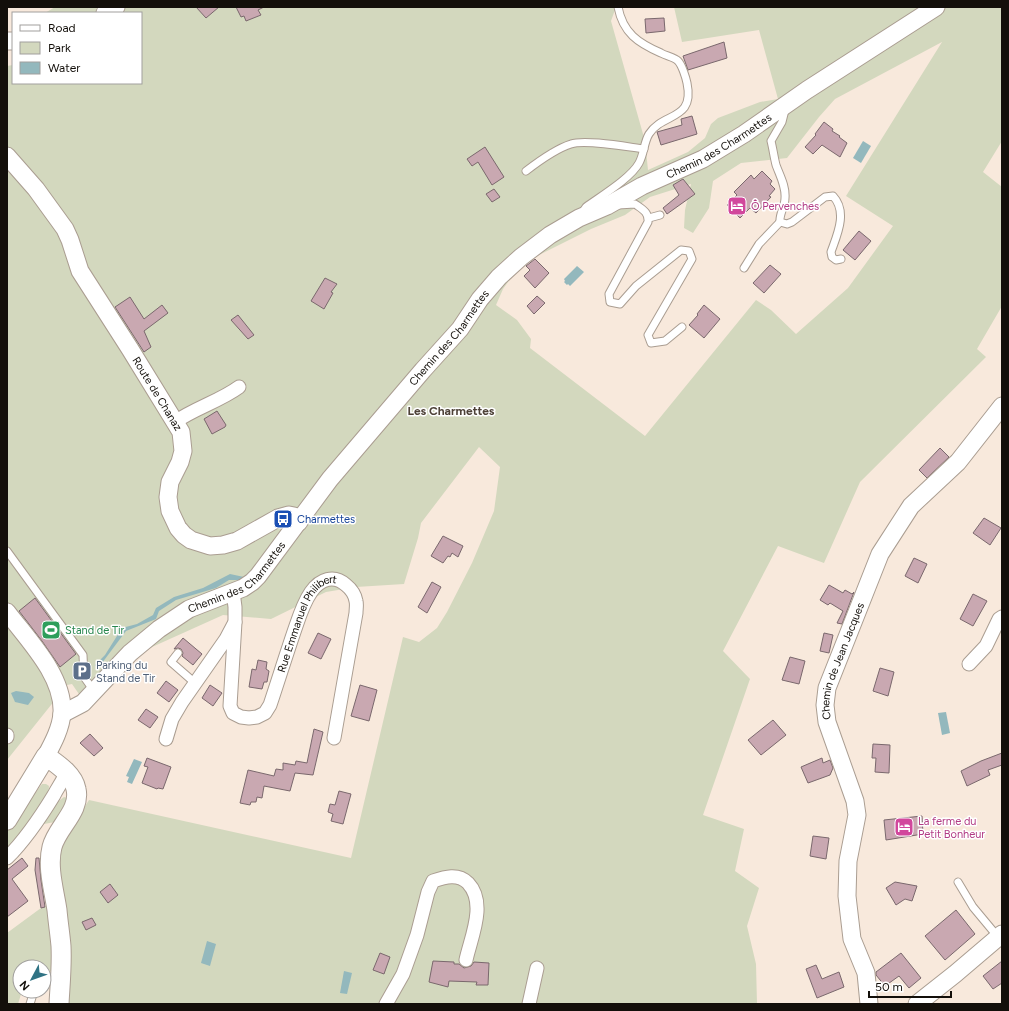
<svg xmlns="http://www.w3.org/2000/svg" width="1009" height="1011" viewBox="0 0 1009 1011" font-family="Figtree,sans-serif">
	<rect width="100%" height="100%" fill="#f8e9dc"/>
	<g fill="#d3d8be" fill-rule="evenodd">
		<path d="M55 7H616L611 21 645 141 648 170 688 152 705 138 711 124 718 118 760 102 778 99 759 30 682 42 674 7H1002V141L983 172 1002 187V306L977 349 986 357 860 482 824 563 778 546 723 651 750 679 703 815 744 829 735 871 759 888 747 926 756 964 757 1004H67L57 874 63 841 89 800 351 858 403 637 419 642 437 628 447 612 472 563 494 511 500 467 479 447 421 523 418 538 404 584 356 587 326 592 271 619 223 615 101 670 104 674 81 697 72 684 67 685 7 760V66L13 65V83H141V13H45ZM942 42 846 196 893 226 848 288 796 334 771 310 756 300 645 436 530 348 531 339 517 320 496 305 503 289 521 264 591 229 625 215 650 197 691 184 685 210 684 228 693 233 709 208 713 181 741 163 787 158 819 117 835 99Z"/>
		<path d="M42 784H46L49 786C49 804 18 837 7 852V831Z"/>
		<polygon points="64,797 67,798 61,822 54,912 49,927 54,971 44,972 44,967 20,967 20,991 22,991 18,1004 7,1004 7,933 41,908 50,906 55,822 44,824 41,824 51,807"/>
	</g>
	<g fill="#93b8bd">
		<polygon points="863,141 871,146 861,163 853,158"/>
		<polygon points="577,266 584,272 570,286 568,284 567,285 564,282 565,281 564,279"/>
		<polygon points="230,574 244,577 248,580 229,580 216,588 176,600 159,611 156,619 126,631 102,663 95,666 95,665 105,655 122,628 137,624 153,615 156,608 174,597 203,588"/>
		<polygon points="16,691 29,693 34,697 28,705 15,702 11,693"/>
		<polygon points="946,712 950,733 942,735 938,713"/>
		<polygon points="134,759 142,762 132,784 127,782 129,777 126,776"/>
		<polygon points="207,941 216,944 210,966 201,963"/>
		<polygon points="344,971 352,973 347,994 340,993"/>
	</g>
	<g fill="#c9a8b1" stroke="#7a686d">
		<polygon points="196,7 219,7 206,18"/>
		<polygon points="236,7 264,7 258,10 261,15 246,21 244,16 241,17"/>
		<polygon points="664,18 665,31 646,33 645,19"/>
		<polygon points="724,42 727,58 688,70 683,56"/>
		<polygon points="692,116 697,134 661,145 657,132 682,125 681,119"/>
		<polygon points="824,122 833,129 832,131 840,136 839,137 847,143 840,157 822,145 813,154 805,147 816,135 815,134"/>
		<polygon points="485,147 504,177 492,185 478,162 472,166 467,159"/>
		<polygon points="762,171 772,181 770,184 775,189 769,196 771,197 756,213 750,208 740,218 727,205 737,195 734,192 751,175 754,179"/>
		<polygon points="683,179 695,194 667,214 663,208 679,195 673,185"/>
		<polygon points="494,189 500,197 492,202 486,194"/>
		<polygon points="859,231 871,241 855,260 843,250"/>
		<polygon points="535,259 549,273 535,288 524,276 530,270 526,266"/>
		<polygon points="770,265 781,274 764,293 753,283"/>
		<polygon points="325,278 337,284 331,292 333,293 324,309 311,301"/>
		<polygon points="537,296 545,303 534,314 527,306"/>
		<polygon points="130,297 144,319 162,305 168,313 144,331 151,347 144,352 115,307"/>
		<polygon points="704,305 720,319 704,338 689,325 698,315 697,314"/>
		<polygon points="238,315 254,335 248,339 231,320"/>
		<polygon points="217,411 226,425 225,427 212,434 204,419"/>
		<polygon points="940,448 949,457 927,478 919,470"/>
		<polygon points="984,518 1001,528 990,545 973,533"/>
		<polygon points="443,536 463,546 458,557 452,553 450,557 448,556 443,563 431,556"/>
		<polygon points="914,558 927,564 918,583 905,576"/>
		<polygon points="432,582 441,587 427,613 418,607"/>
		<polygon points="829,585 843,593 845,590 852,594 854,592 842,624 837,623 843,611 830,603 828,605 820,600"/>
		<polygon points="973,594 987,601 973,626 960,619"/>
		<polygon points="35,598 76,654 60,667 42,641 19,611"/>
		<polygon points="318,633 331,639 321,659 308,653"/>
		<polygon points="824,633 833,635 829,653 820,651"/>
		<polygon points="183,638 202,654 193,665 182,656 183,653 181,649 178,648 174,649"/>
		<polygon points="790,657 805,661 799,684 782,680"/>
		<polygon points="258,660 267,662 266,669 269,671 267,682 264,682 262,689 249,687 252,669 256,670"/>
		<polygon points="880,668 894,672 888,696 873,691"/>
		<polygon points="166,681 178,690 169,702 157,693"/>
		<polygon points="210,685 222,693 213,706 202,698"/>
		<polygon points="360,685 377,690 369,721 351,716"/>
		<polygon points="146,709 158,717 150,728 138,720"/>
		<polygon points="773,720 786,735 761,755 748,740"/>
		<polygon points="314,729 323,732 313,775 295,773 290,791 264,786 262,798 257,797 256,802 251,802 250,805 240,803 248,770 274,776 276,769 283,770 283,763 295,765 296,761 307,763"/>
		<polygon points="90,734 103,748 94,756 80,743"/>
		<polygon points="873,744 890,745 889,773 875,772 876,758 872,758"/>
		<polygon points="1002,753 1002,765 988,770 990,775 967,786 961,771 981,761"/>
		<polygon points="147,758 171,767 163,789 158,788 157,789 142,783 148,767 144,766"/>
		<polygon points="822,758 823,763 830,760 833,768 830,775 808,783 801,767"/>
		<polygon points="339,791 351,794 343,824 331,821 333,814 328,812 330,804 335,805"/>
		<polygon points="922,816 923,834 886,840 884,820"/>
		<polygon points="813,836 829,838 826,859 810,856"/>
		<polygon points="22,858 28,866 12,879 28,901 7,917 7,870"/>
		<polygon points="36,858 39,858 41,880 45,907 41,908 35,870"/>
		<polygon points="895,882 917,886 912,901 905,899 896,905 886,888"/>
		<polygon points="110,884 118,895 108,903 100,892"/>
		<polygon points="956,910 975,934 945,960 925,936"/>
		<polygon points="92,918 96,925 86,930 82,922"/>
		<polygon points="380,953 390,957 384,974 373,970"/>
		<polygon points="901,953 921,978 909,988 899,976 885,986 876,975 876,972"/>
		<polygon points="433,961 454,962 454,964 459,964 464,968 471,966 474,962 489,963 488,985 476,985 477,982 449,981 448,987 429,982"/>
		<polygon points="1002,961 1002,983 993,989 983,976"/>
		<polygon points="816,965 822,979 839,972 844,987 817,998 806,969"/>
	</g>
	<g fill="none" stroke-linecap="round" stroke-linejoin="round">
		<g stroke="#aa9d91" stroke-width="9">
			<g id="service">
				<path d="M785 110 782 122 771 141C773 149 774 157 776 165 780 176 786 186 785 198 785 207 779 214 780 222L787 224 792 222 825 197 833 196C848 212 837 235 831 252L832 257 836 260 841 259"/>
				<path d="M526 171C539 161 555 149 571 144 585 139 628 147 644 149"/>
				<path d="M618 205 635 204C642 209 649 212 648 222L609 294 610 302 620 304 636 286 681 250 689 251 692 259 648 335 651 343 665 341 682 327"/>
				<path d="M584 210 586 207C601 196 631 178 639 163 644 154 644 142 649 134 663 112 695 121 687 83 686 78 682 65 678 61 674 57 666 56 661 53 638 43 623 33 618 7"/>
				<polyline points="649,218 660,215"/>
				<polyline points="744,268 759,244 780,222"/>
				<polyline points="7,551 83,655 84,677 94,691"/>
				<polyline points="178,653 171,662 195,683"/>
				<polyline points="958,882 973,907 998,937"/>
				<polyline points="30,1004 34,991"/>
			</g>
		</g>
		<g stroke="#aa9d91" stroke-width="15">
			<g id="minor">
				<path d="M175 422C195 408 220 401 239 387"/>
				<path id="s1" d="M235 622 230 706 233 713 241 717 249 718 257 717 265 713 270 705C279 678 287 652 296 626 300 614 304 602 311 592 320 579 334 574 346 585 351 589 355 595 356 601 357 605 356 609 356 613L334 738"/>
				<polyline points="969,664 986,646 999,619 1002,617"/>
				<polyline points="7,735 7,737"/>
				<polyline points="166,739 172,719 182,702 226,639 235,622 235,607 233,592"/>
				<path d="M7 858C26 839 40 818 54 795 58 787 63 781 66 773"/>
				<path d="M386 1004 403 974 417 935 428 892 433 881C445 877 458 873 468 883 487 903 471 937 466 960"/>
				<polyline points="529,1004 537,968"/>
			</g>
		</g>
		<g stroke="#aa9d91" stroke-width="19">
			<g id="tertiary">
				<polyline points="105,13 116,7"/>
				<polyline points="7,41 13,41"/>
				<path id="s2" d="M7 156 36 189 65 229 70 240 80 271 130 349 181 432 183 451 180 462 170 482 168 497 170 511 178 528 184 535 191 540 210 546 223 545 237 541 278 518 289 515 294 516 299 522"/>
				<path d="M7 612C28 640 64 676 62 713 61 728 53 743 46 756"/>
				<path id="s3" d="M62 714 83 703 130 653 159 629 189 609 243 588 252 582 258 576 330 479 423 370 460 329 480 299 499 277 521 257 550 235 579 218 607 206 642 186 703 159 744 134 807 90 936 7"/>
				<path id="s4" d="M869 1004 866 973 852 939 847 896 848 861 857 815 855 801 827 722 825 705 827 688 880 554 911 506 958 462 1002 406"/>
				<polyline points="917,1004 955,974 1002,934"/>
			</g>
		</g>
		<g stroke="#aa9d91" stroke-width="21">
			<path id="secondary" d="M7 820 46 756C57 764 73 774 76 789 81 811 57 827 52 847 47 867 54 890 57 910 58 922 60 934 61 946 62 966 60 985 59 1004"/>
		</g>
		<use href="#service" stroke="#fff" stroke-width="7"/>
		<use href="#minor" stroke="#fff" stroke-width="13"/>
		<use href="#tertiary" stroke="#fff" stroke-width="17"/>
		<use href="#secondary" stroke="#fff" stroke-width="19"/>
	</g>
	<defs>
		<g id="hotel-square" transform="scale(1)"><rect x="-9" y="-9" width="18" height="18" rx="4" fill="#d1479c" stroke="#fff"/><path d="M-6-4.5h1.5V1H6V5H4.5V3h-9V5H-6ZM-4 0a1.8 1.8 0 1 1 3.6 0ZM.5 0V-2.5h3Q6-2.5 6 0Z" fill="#fff"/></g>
		<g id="bus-square" transform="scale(1)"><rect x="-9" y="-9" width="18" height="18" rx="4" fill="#1a4fb4" stroke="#fff"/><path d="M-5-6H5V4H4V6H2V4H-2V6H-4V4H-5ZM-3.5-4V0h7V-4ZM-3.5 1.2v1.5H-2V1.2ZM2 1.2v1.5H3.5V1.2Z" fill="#fff"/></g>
		<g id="stadium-square" transform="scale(1)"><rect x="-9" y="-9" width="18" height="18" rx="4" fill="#2e9e5b" stroke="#fff"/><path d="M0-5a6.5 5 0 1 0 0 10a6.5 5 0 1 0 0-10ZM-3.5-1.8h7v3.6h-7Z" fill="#fff"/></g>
		<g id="parking-square" transform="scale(1)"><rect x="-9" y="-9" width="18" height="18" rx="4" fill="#5c6f8a" stroke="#fff"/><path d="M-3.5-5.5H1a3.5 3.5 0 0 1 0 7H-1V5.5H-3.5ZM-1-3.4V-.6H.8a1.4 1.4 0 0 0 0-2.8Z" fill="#fff"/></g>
	</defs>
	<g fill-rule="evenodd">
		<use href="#hotel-square" x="737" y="206"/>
		<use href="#bus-square" x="283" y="519"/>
		<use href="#stadium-square" x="51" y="630"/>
		<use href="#parking-square" x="82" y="671"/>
		<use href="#hotel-square" x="904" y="827"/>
	</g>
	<g text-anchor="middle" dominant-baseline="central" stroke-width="3" stroke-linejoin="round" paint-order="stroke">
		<g font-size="11" fill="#130f0a" stroke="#fff">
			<text stroke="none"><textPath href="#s3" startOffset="885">Chemin des Charmettes</textPath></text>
			<text stroke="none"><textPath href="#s3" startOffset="549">Chemin des Charmettes</textPath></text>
			<text stroke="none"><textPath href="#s2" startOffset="283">Route de Chanaz</textPath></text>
			<text stroke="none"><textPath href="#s3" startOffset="225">Chemin des Charmettes</textPath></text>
			<text stroke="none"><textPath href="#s1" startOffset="228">Rue Emmanuel Philibert</textPath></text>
			<text stroke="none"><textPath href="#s4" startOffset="355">Chemin de Jean Jacques</textPath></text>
		</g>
		<g font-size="11" fill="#b23c85" stroke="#fff" text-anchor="start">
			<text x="751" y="206">Ô Pervenches</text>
			<text x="918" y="821">La ferme du<tspan x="918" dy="13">Petit Bonheur</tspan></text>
		</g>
		<g font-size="11" fill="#164399" stroke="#fff" text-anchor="start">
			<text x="297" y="519">Charmettes</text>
		</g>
		<g font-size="11" fill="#27864d" stroke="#fff" text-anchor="start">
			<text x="65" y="630">Stand de Tir</text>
		</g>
		<g font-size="11" fill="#4e5e75" stroke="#fff" text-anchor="start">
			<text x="96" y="665">Parking du<tspan x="96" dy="13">Stand de Tir</tspan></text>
		</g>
		<g font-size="12" font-weight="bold" fill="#4d4137" stroke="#fff">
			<text x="451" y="411">Les Charmettes</text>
		</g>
	</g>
	<rect width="1009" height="1011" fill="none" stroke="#130f0a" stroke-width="16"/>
	<rect x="12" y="12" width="130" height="72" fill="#ffffff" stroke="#a19f9d"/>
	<rect x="20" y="25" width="20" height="6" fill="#ffffff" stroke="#a19f9d"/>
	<text x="48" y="32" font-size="12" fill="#130f0a">Road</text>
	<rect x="20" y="42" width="20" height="12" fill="#d3d8be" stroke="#a19f9d"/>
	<text x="48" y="52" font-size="12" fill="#130f0a">Park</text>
	<rect x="20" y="62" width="20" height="12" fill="#93b8bd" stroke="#a19f9d"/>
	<text x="48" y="72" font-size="12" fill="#130f0a">Water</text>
	<g transform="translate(32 979) rotate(229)"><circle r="19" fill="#ffffff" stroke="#a19f9d"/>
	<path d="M0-3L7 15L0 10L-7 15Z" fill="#307384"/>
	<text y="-6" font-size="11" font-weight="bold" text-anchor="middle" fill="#130f0a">N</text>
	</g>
	<path d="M869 991v6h82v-6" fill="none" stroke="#130f0a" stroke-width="2"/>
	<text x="875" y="991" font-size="12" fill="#130f0a" stroke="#ffffff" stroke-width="3" paint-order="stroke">50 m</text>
</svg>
